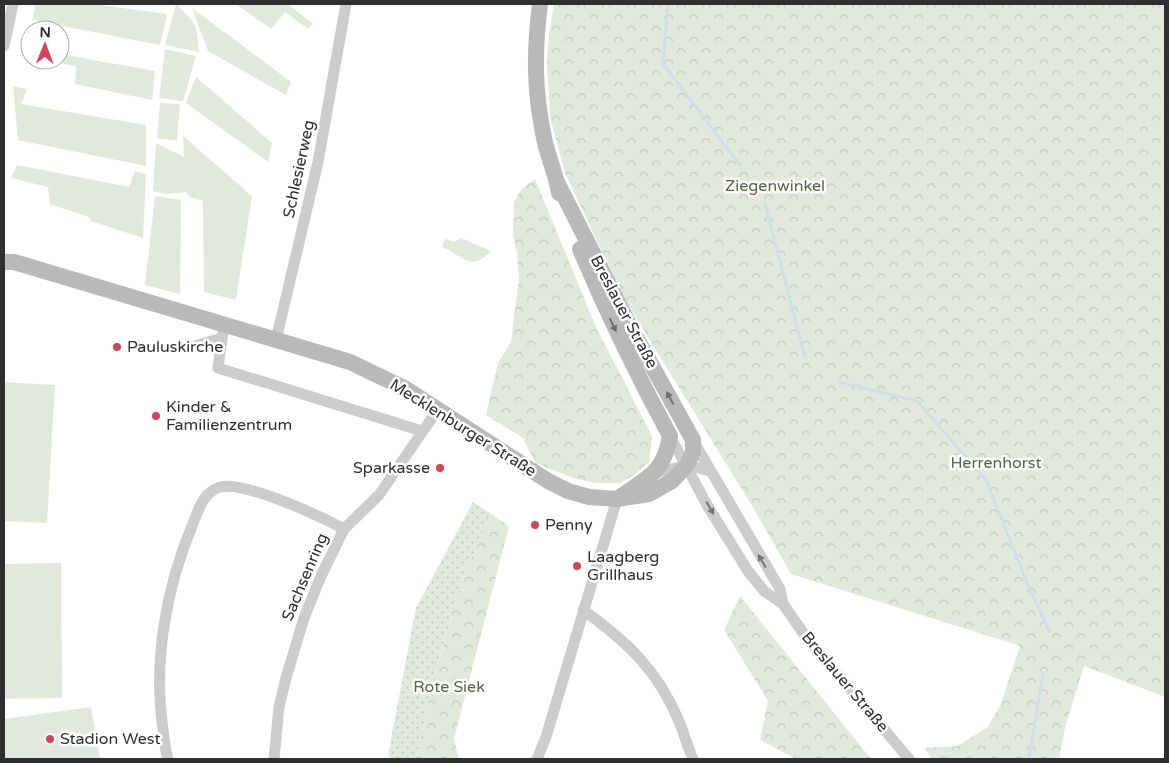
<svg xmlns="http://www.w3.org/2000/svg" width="1169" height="763" viewBox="0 0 1169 763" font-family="'Varela Round',sans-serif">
	<defs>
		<pattern id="grass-dots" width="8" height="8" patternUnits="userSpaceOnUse" patternTransform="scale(1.25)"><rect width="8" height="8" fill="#e3e8dc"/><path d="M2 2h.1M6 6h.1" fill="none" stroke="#c3c7bd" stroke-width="1.8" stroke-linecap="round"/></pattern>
		<pattern id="forest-crowns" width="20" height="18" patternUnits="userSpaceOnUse" patternTransform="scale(1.25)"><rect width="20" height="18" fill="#e3e8dc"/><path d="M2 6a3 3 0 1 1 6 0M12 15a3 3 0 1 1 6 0" fill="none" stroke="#c3c7bd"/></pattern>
	</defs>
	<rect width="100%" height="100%" fill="#fff"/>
	<polygon fill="url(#grass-dots)" points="473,502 491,514 464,575 431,686 417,759 391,759 388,755 416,608"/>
	<g fill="url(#forest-crowns)">
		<polygon points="554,4 1165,4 1165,697 1084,666 1066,724 1059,759 932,759 924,748 957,746 987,728 1000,706 1020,646 791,574 751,504 625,300 565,173 550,117 547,60 549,34"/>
		<polygon points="535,179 596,327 652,436 651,449 649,462 634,475 620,483 596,483 573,478 536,463 522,437 486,415 498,363 511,342 519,278 517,254 513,233 514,202 521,190"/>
		<polygon points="491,514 509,526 454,739 459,759 417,759 431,686 464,575"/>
		<polygon points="740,596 871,759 796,759 760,740 768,701 724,630"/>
	</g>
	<g fill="#e3e8dc">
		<polygon points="36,4 93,4 167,14 160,45 32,20"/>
		<path d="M176 4C196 24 197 24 199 52L165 45Z"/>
		<polygon points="236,4 288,4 313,24 308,29 285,12 271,29"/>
		<polygon points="192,8 291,82 286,95 208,51"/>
		<polygon points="165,49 196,56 183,101 159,98"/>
		<polygon points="60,54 155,71 152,100 75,84 76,66 39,60 60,60"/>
		<polygon points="196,77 272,143 268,162 186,103"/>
		<polygon points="13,86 27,89 21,104 146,125 146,166 18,140"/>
		<polygon points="160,103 180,104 177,140 157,139"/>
		<polygon points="183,136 252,196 236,300 204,292 203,201 188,196 187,192 166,194 153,191 156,143 184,157"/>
		<polygon points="17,165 129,187 135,171 146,174 143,238 91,221 89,217 50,204 48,187 11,178"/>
		<polygon points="155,196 181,200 180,294 145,285"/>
		<path d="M461 238 491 251C471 273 462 255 442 247L444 241 446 239 454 242Z"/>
		<polygon points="4,382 55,385 47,523 4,521"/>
		<polygon points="61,563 62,698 4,699 4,564"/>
		<polygon points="91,707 100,759 4,759 4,719"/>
	</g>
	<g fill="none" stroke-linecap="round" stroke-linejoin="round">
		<g stroke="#cde0e9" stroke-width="3">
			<polyline points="668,4 663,64 740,165"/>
			<polyline points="765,204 805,357"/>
			<polyline points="839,382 917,401 986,480 1030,590 1050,632"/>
			<polyline points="1029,759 1043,674"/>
		</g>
		<g stroke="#ccc" stroke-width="11">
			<polyline points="4,46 13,4"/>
			<polyline points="224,325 218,368 422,431"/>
			<polyline points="276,340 318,162 346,4"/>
			<polyline points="195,346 222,338"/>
			<polyline points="670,436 707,505 748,571 764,591 783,604 804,634 909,759"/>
			<polyline points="694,442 780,589 783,604"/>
			<polyline points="655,473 687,465 710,471"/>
			<path d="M583 610C626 641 657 669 678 719 684 732 687 746 693 759"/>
			<path d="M168 759C165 750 164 739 163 729 153 662 166 588 192 526 198 511 203 492 220 487 245 481 320 516 344 529"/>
			<polyline points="274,759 279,707 286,678 304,618 321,576 344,529 379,495 438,409"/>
			<polyline points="537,759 546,737 617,499"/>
		</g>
		<g stroke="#b9b9b9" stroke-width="16">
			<path d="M540 4C534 52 534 90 544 138 548 157 556 174 559 193"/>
			<path d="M580 249C607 313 637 375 670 436 664 473 648 477 620 497"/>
			<polyline points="4,262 14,262 350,362 406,389 548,481 568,491 589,497 617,499 649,494 672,481 687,465 693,452 693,440 630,326 557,182"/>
		</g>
	</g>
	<defs><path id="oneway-solid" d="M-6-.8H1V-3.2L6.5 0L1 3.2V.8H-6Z" transform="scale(1.25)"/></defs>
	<g fill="#6d6d6d">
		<use href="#oneway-solid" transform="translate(613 325) rotate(64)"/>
		<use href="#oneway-solid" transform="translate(670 398) rotate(-119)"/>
	</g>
	<g fill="#767676">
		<use href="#oneway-solid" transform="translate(710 508) rotate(60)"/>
		<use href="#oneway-solid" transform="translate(762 561) rotate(-121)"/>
	</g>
	<g fill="#d44456" stroke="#fff" stroke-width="2">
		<circle cx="117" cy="347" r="5"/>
		<circle cx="156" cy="416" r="5"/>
		<circle cx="440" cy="468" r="5"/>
		<circle cx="535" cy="525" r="5"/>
		<circle cx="577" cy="566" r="5"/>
		<circle cx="50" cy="739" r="5"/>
	</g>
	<g text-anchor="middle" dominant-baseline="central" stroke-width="5" stroke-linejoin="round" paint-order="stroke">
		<g font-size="16" fill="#2f2f2f" stroke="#fff">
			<text transform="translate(299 169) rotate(-78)">Schlesierweg</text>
			<text transform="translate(624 312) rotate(62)">Breslauer Straße</text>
			<text transform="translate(463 428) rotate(32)">Mecklenburger Straße</text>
			<text transform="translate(305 577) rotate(-67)">Sachsenring</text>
			<text transform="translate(845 682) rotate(50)">Breslauer Straße</text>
		</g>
		<g font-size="16" fill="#556741" stroke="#fff">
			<text x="775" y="186">Ziegenwinkel</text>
			<text x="996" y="463">Herrenhorst</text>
			<text x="449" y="687">Rote Siek</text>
		</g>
		<g font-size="16" fill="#2f2f2f" stroke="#fff" text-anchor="start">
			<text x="127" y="347">Pauluskirche</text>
			<text x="166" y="407">Kinder &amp;<tspan x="166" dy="18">Familienzentrum</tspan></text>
			<text x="430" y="468" text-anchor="end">Sparkasse</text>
			<text x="545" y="525">Penny</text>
			<text x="587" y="557">Laagberg<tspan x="587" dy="18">Grillhaus</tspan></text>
			<text x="60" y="739">Stadion West</text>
		</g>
	</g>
	<rect width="1169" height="763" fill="none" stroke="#2f2f2f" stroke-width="10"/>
	<g transform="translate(45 45) rotate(1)"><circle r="24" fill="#ffffff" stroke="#acacac"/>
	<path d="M0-4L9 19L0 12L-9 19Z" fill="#d44456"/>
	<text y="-8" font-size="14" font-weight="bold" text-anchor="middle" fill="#2f2f2f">N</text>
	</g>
</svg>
